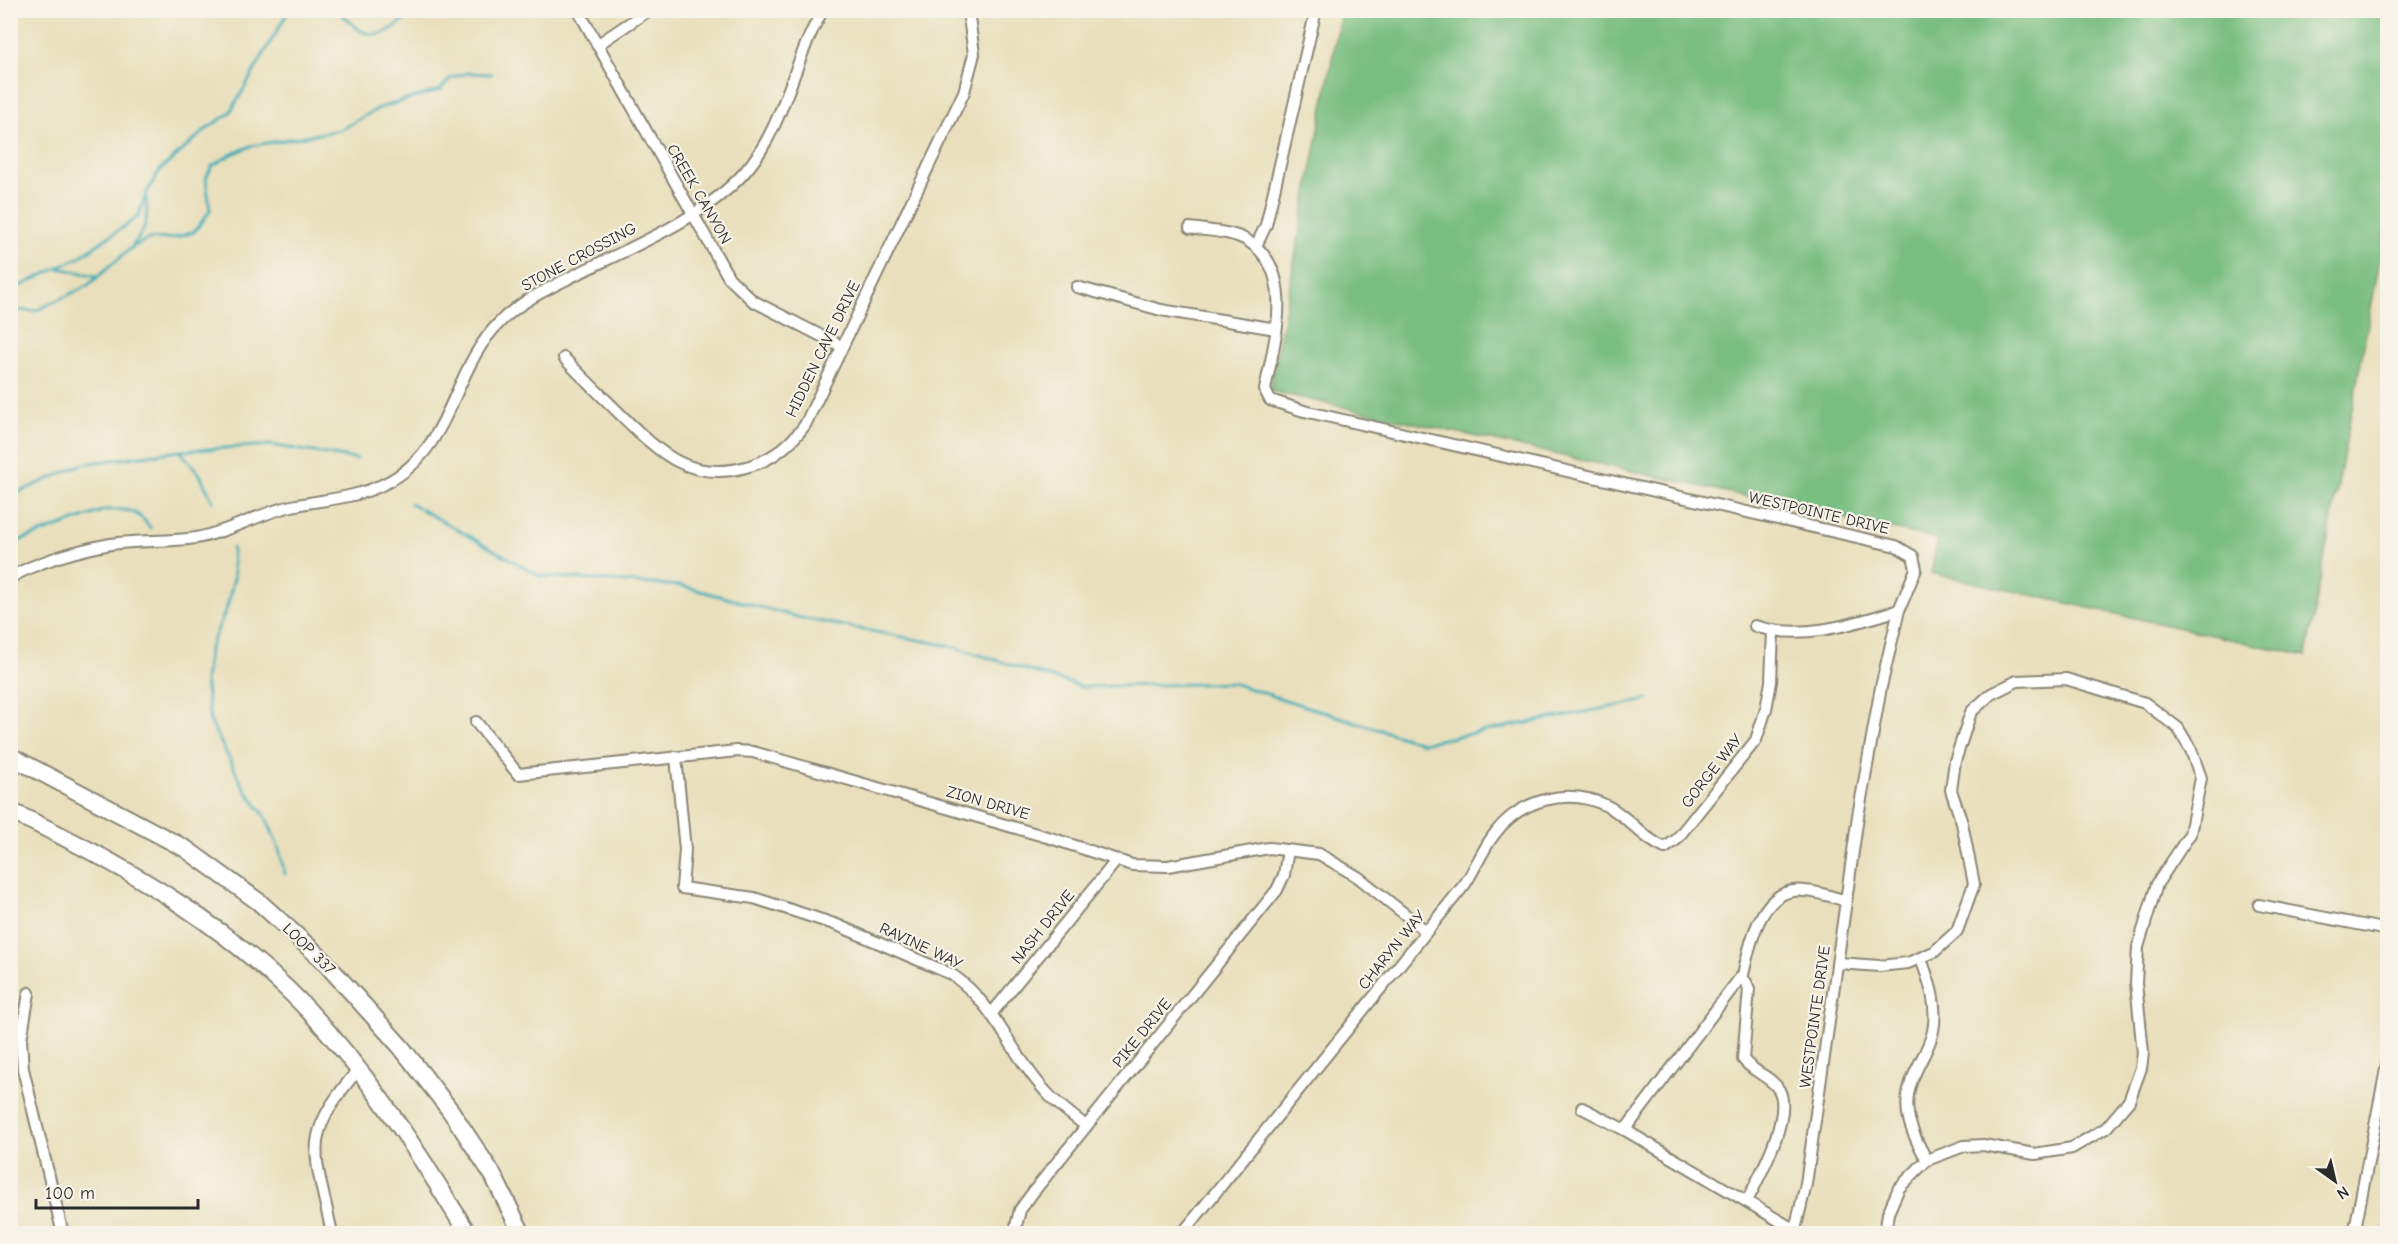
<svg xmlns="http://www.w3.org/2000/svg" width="2398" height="1244" viewBox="0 0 2398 1244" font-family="'Comic Neue',sans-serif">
	<rect width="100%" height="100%" fill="#f7f3e8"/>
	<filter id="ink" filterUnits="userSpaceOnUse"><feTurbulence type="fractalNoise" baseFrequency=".0167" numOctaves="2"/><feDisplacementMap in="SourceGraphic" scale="12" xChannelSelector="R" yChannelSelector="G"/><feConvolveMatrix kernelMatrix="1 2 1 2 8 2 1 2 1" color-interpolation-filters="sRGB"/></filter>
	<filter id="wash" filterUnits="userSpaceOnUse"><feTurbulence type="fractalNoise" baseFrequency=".008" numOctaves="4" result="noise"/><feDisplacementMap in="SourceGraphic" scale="24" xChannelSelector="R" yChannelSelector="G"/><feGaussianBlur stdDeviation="1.35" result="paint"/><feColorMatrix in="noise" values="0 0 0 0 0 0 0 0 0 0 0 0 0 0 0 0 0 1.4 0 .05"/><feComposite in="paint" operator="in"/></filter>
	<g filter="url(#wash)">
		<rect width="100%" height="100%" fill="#e9dfbc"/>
		<polygon fill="#78bd81" stroke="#527456" stroke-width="1.5" points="1341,11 2387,11 2387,222 2306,656 1931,573 1938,539 1270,391"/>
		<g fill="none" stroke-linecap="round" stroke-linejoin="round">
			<g stroke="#3aabb6" stroke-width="3">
				<path d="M337 10C345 16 352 25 360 30 382 43 399 24 415 10"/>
				<path d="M133 245C147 229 148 217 146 196"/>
				<polyline points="58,268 97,276"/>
				<polyline points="10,291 78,258 138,217 146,194 160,170 209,127 230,113 289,10"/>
				<polyline points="10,310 35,311 87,286 131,248 148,239 174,238 194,232 210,211 206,178 212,166 230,155 251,146 340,130 379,108 440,90 451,78 467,73 492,74"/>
				<polyline points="180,451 200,475 213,502"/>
				<polyline points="10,496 83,464 179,451 270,445 357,459"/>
				<polyline points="410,503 540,576 682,586 801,618 951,646 1082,687 1232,683 1422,743 1648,700"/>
				<path d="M10 544 105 510C125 508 139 510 150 528"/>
				<polyline points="232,548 234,578 227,607 209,650 205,680 210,721 244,788 266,817 279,849 285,874"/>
			</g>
		</g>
	</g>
	<g filter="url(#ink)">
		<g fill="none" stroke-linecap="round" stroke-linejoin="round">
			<g stroke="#8a8574" stroke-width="14">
				<g id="street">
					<polyline points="578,10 729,278 753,301 841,346"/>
					<polyline points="597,45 649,10"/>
					<path d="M1190 228C1208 231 1233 231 1248 241 1298 272 1273 345 1265 390L1270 400 1304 411 1896 546 1913 556 1916 569 1899 610 1881 687 1858 816 1806 1184 1794 1234"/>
					<polyline points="1256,246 1266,225 1316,10"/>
					<polyline points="1077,287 1161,310 1276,329"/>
					<path d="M564 358C582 377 601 395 619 413 658 451 688 483 746 467 771 461 790 445 805 425L964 92 974 54 968 10"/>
					<path d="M10 578C35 562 82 549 111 544 139 540 168 542 196 538 230 532 259 513 292 506 320 500 348 499 375 488 454 457 448 373 500 322 518 303 544 291 567 279 624 250 701 221 744 173 785 127 792 62 823 10"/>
					<path d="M1755 626C1803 641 1852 624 1899 610"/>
					<polyline points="476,722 518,774 737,751 753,752 1054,839 1132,865 1168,866 1269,848 1319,854 1358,877 1426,931"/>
					<path d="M676 757 685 850 682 888 754 898 837 925 951 974C996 1004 1011 1055 1047 1093 1058 1105 1073 1116 1086 1126"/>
					<polyline points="2259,905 2388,930"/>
					<path d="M1921 959C1930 983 1938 1005 1933 1031 1930 1046 1921 1059 1915 1073 1899 1105 1910 1131 1927 1160"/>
					<polyline points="1838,963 1879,966 1908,963 1934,952 1957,931 1974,884 1962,823 1951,790 1955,761 1971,712 1991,694 2017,681 2066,679 2145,703 2178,728 2191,750 2201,778 2190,834 2157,884 2138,947 2136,983 2143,1053 2141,1068 2129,1101 2106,1128 2072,1148 2035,1154 1983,1145 1964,1146 1927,1160 1899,1188 1888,1213 1885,1234"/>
					<path d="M1742 979C1750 945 1760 885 1805 891 1819 892 1833 897 1846 901"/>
					<polyline points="29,993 21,1040 23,1069 63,1234"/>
					<polyline points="992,1013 1116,861"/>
					<polyline points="1582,1108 1625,1130"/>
					<path d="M1747 1201C1759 1177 1793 1116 1779 1090 1771 1076 1752 1072 1743 1059L1749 989 1746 982 1740 978 1625 1130 1795 1230"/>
					<path d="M332 1234C316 1152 298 1140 358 1070"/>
					<polyline points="1014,1234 1020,1210 1034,1191 1277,890 1284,875 1288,850"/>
					<path d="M1182 1234 1465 884C1475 869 1482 851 1493 836 1519 799 1569 786 1609 807 1630 818 1643 839 1665 848L1676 840 1756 740 1766 709 1771 682 1773 631"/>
					<polyline points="2354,1234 2388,1059"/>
				</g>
			</g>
			<g stroke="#8a8574" stroke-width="20">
				<g id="primary">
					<polyline points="10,756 186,849 259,902 321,958 401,1047 450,1110 493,1175 522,1234"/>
					<path d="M10 811C128 866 242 932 328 1032 382 1095 425 1163 468 1234"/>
				</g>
			</g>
			<use href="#street" stroke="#fff" stroke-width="10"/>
			<use href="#primary" stroke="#fff" stroke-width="16"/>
		</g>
	</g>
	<g text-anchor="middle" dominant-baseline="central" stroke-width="4.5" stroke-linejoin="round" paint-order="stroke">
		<g font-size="16" fill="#2b2b2b" stroke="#f7f3e8">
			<text transform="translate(699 194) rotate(60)">CREEK CANYON</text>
			<text transform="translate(579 257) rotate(-28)">STONE CROSSING</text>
			<text transform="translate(823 349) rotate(-64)">HIDDEN CAVE DRIVE</text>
			<text transform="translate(1819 513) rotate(13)">WESTPOINTE DRIVE</text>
			<text transform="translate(1712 771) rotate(-52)">GORGE WAY</text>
			<text transform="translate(988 803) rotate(16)">ZION DRIVE</text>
			<text transform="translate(1043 927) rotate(-51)">NASH DRIVE</text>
			<text transform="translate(921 946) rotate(25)">RAVINE WAY</text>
			<text transform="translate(309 949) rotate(44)">LOOP 337</text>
			<text transform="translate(1392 950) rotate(-51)">CHARYN WAY</text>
			<text transform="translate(1815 1017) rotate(-82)">WESTPOINTE DRIVE</text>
			<text transform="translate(1142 1033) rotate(-51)">PIKE DRIVE</text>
		</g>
	</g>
	<rect width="2398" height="1244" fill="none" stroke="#f7f3e8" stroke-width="36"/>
	<g transform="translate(2335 1181) rotate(146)" stroke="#f7f3e8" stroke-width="4.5" paint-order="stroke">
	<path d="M0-4.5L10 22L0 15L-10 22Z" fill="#2b2b2b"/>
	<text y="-9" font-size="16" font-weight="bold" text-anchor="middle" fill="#2b2b2b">N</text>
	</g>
	<path d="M36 1199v9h162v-9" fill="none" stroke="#2b2b2b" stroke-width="3"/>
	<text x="45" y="1199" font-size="18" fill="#2b2b2b" stroke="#f7f3e8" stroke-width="4.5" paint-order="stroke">100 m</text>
</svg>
